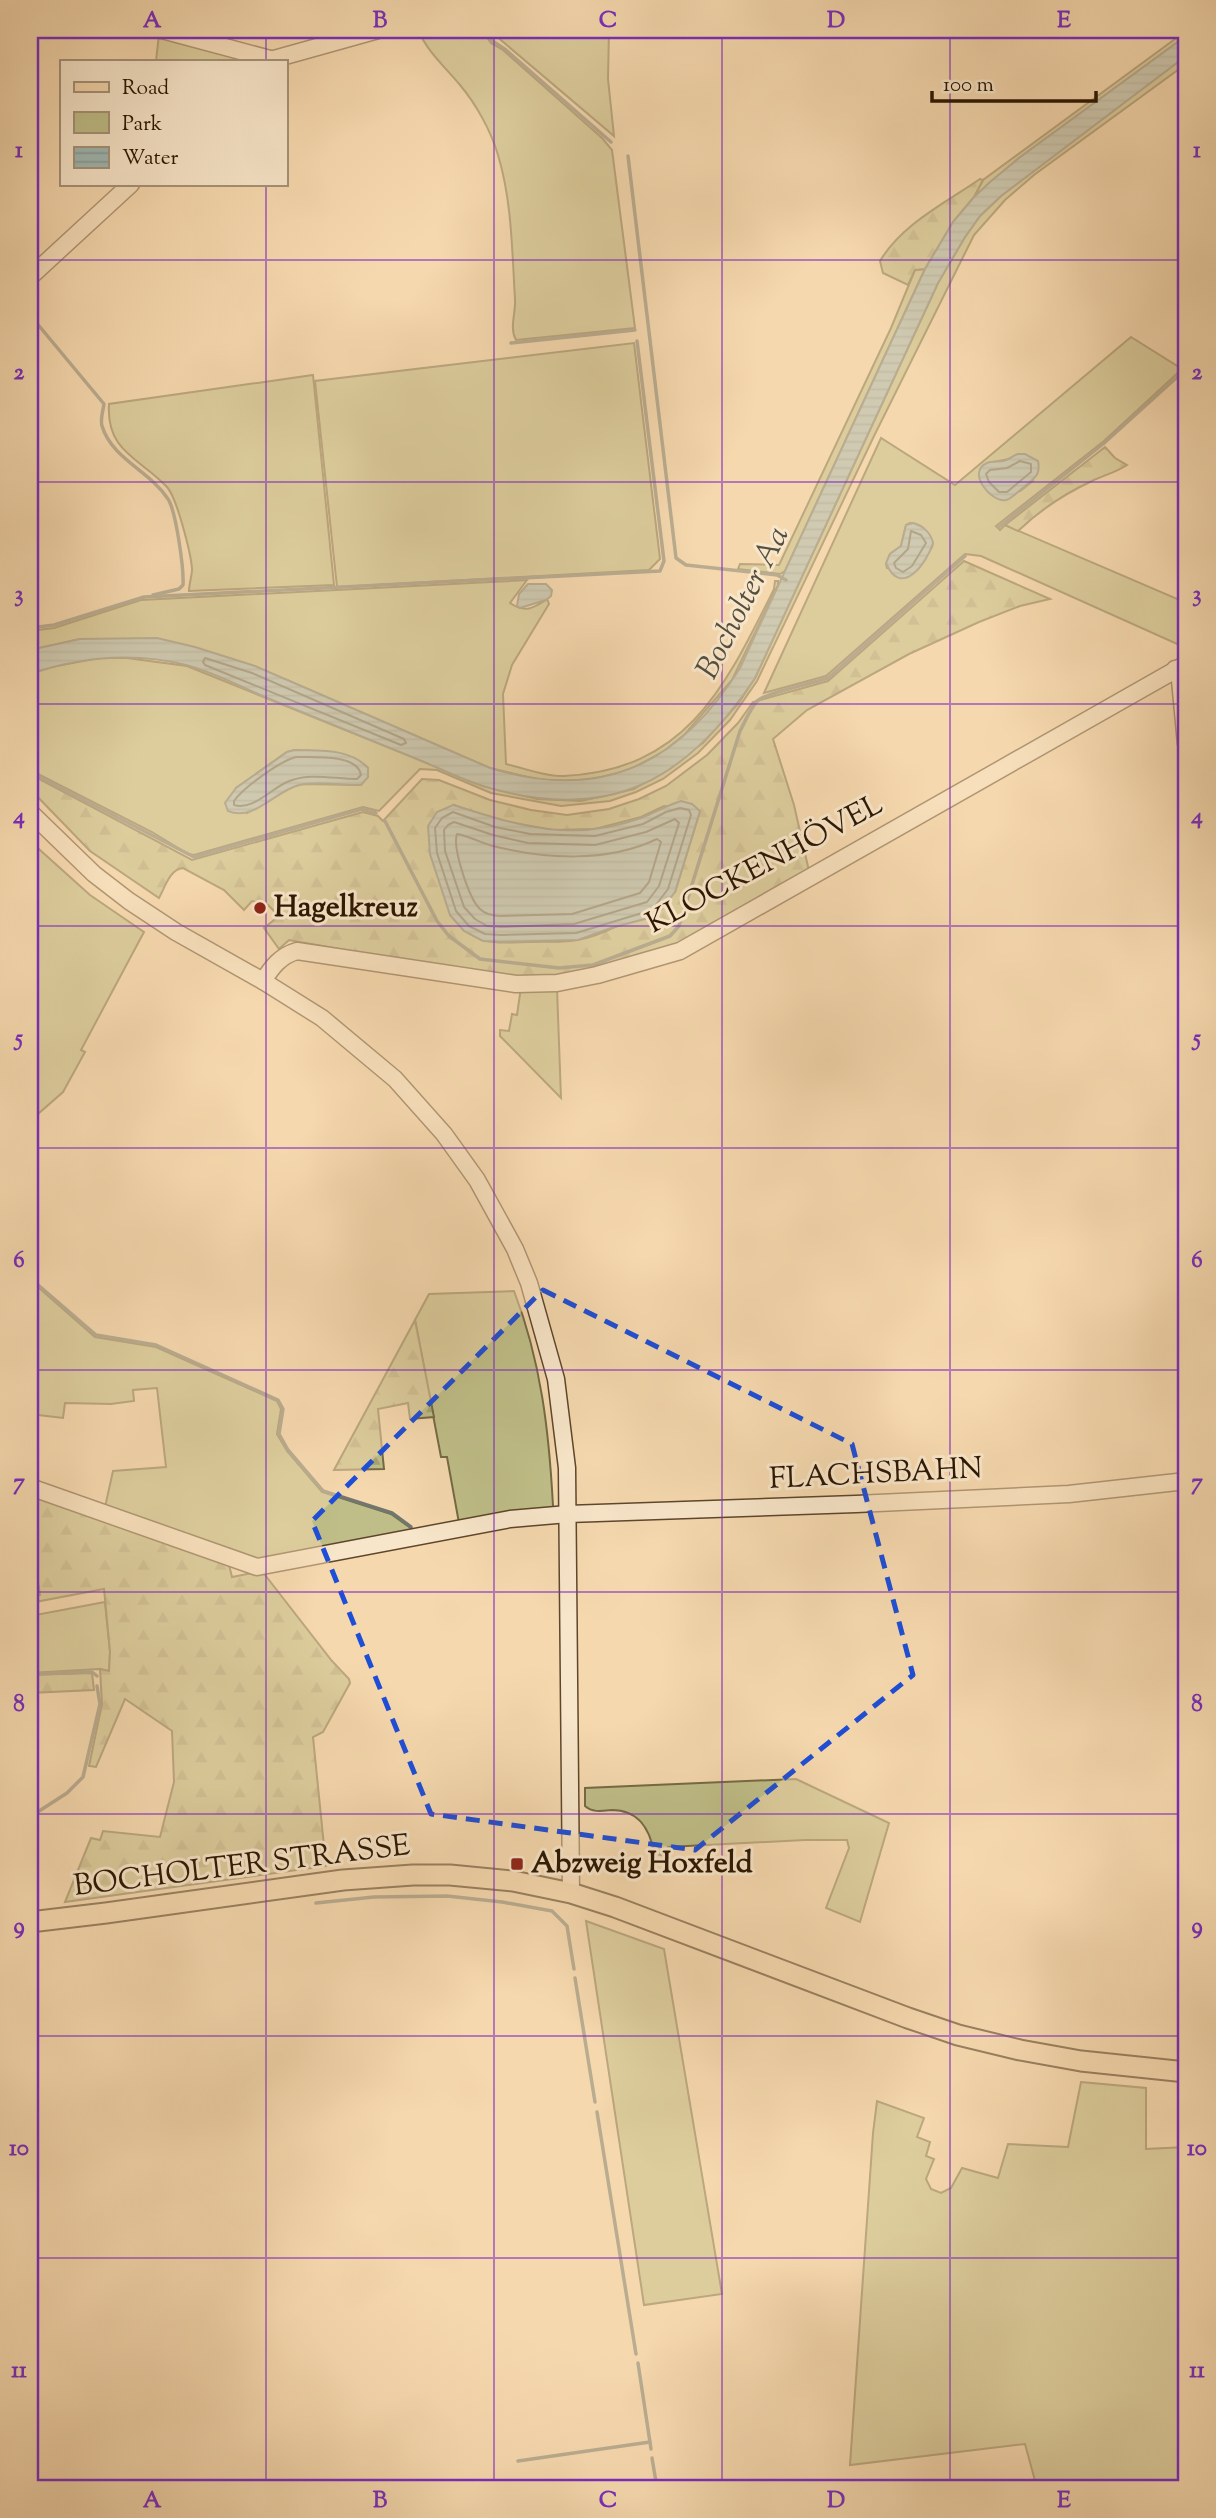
<svg xmlns="http://www.w3.org/2000/svg" width="1216" height="2518" viewBox="0 0 1216 2518" font-family="'Sorts Mill Goudy',serif">
	<defs>
		<pattern id="forest-firs" width="22" height="20" patternUnits="userSpaceOnUse" patternTransform="scale(1.75)"><rect width="22" height="20" fill="#bfbe88"/><path d="M5 1l3.5 6h-7zM16 11l3.5 6h-7z" fill="#a4a374"/></pattern>
		<pattern id="water-rules" width="6" height="5" patternUnits="userSpaceOnUse" patternTransform="scale(1.75)"><rect width="6" height="5" fill="#9fb8b4"/><path d="M0 2.5h6" fill="none" stroke="#899d99"/></pattern>
	</defs>
	<rect width="100%" height="100%" fill="#f5d8ae"/>
	<filter id="stains"><feTurbulence type="fractalNoise" baseFrequency=".00286" numOctaves="4"/><feColorMatrix values="0 0 0 0 .2 0 0 0 0 .09 0 0 0 0 .02 0 0 0 .5 -.17"/></filter>
	<radialGradient id="worn" r=".72"><stop offset=".6" stop-color="#630" stop-opacity="0"/><stop offset="1" stop-color="#630" stop-opacity=".3"/></radialGradient>
	<g fill="#bfbe88" stroke="#756a44" stroke-width="2" fill-rule="evenodd">
		<path d="M418 30H482L491 43 503 50 602 138 612 150 635 328 516 340C509 328 516 313 515 299 512 251 512 201 498 155 491 131 476 104 460 85 445 67 427 51 418 30Z"/>
		<polygon points="489,30 609,30 608,79 614,136"/>
		<polygon points="1186,31 1186,36 1019,158 974,197 983,180"/>
		<polygon points="159,34 238,55 242,61 156,61"/>
		<path d="M1186 56V64L1034 175 1005 200 974 235 875 434 757 681 730 720 698 753 663 779 636 792 610 801 561 806 491 793 437 770 420 769 379 811 363 807 194 855 188 854 152 832 30 770V674L51 667 99 658H127L187 666 484 786 537 799 581 801 634 789 703 743 738 704 755 678 938 283 965 237 980 216 1001 196 1034 169ZM295 750C320 752 350 749 368 768L361 785 303 784 291 787 247 813 236 788 287 752Z"/>
		<polygon points="925,269 785,571 780,574 738,569 740,564 779,565 891,328 915,270"/>
		<path d="M1131 337 1182 369 1104 441 996 526 1000 530 1005 525 1184 602 1186 601V648L981 556 965 554 826 676 764 693 881 438 955 485ZM1009 459 1033 481 1020 491 992 495 983 485 987 463ZM910 523C923 523 928 533 933 543L932 547 917 570 887 568 886 564 890 554 901 546 906 525Z"/>
		<polygon points="634,343 660,559 649,570 337,587 315,381"/>
		<path d="M313 375 334 585 189 591C189 584 192 576 192 569 191 554 177 498 167 487 140 458 106 452 109 404Z"/>
		<path d="M527 580 510 603C525 613 533 609 547 599L549 604 512 665 503 694 506 764C524 768 546 777 564 776 687 770 725 687 774 589L775 581H778V585L732 680 685 734 663 752 629 770 594 779 560 781 540 780 490 768 287 680 80 639 30 650V631L54 628 141 600Z"/>
		<polygon points="30,841 90,895 144,932 81,1050 85,1052 63,1092 30,1121"/>
		<polygon points="521,987 557,988 561,1098 500,1036 500,1030 509,1031 512,1014 517,1015"/>
		<polygon points="30,1280 95,1337 156,1347 277,1401 281,1409 277,1434 287,1451 322,1492 391,1514 415,1531 260,1560 105,1507 113,1471 166,1467 157,1388 133,1390 134,1401 111,1404 65,1403 63,1418 30,1414"/>
		<path d="M514 1291C541 1361 549 1431 553 1506L549 1509 459 1523 447 1457H441L415 1320 429 1294Z"/>
		<polygon points="105,1602 110,1652 109,1671 99,1669 30,1673 30,1616"/>
		<path d="M796 1779 889 1823 860 1922 826 1908 849 1848 847 1840H805L668 1847 664 1856 654 1853C650 1829 638 1810 612 1810 602 1811 593 1813 585 1806V1788Z"/>
		<polygon points="586,1921 664,1949 722,2294 644,2305"/>
		<polygon points="1081,2082 1146,2088 1146,2149 1186,2147 1186,2488 1037,2488 1025,2444 850,2465 873,2133 877,2101 924,2118 917,2137 930,2142 926,2156 934,2159 926,2179 931,2189 941,2193 951,2188 962,2168 998,2178 1008,2144 1068,2147"/>
	</g>
	<g fill="url(#forest-firs)" stroke="#756a44" stroke-width="2" fill-rule="evenodd">
		<path d="M980 179 983 180 974 197 953 222 925 269 915 270 908 285 883 273 880 261C902 224 945 203 980 179Z"/>
		<path d="M1105 447 1115 458 1127 465C1115 473 1104 475 1092 481 1064 494 1040 510 1018 531L1005 525Z"/>
		<path d="M964 561 1050 599 1020 606 979 622 909 654 807 710 773 739 794 805 809 871 675 947 590 971 516 980 289 940 279 949 264 928 279 916 268 905 252 901 244 910 224 890 183 868C170 869 165 887 159 898L90 851 30 789V774L192 860 363 812 378 816 383 821 422 779 439 780 490 800 531 810 567 815 609 809 639 799 666 786 707 755 738 723 753 702 828 681ZM454 805 497 820 553 830 595 829 641 817 664 806 700 811 675 892C645 909 612 934 577 940 562 943 544 941 528 942 490 943 477 946 450 915Z"/>
		<polygon points="415,1320 434,1417 410,1419 408,1403 378,1409 384,1469 334,1470"/>
		<polygon points="30,1493 228,1561 232,1577 262,1571 332,1661 349,1679 350,1683 323,1732 313,1737 326,1866 65,1902 91,1838 100,1840 103,1831 160,1837 174,1782 172,1731 125,1699 96,1767 89,1766 102,1704 100,1669 109,1671 110,1652 104,1589 30,1603 30,1598 40,1595 30,1525"/>
		<polygon points="92,1673 94,1690 30,1693 30,1675"/>
	</g>
	<g fill="url(#water-rules)" stroke="#71776c" stroke-width="2">
		<path d="M1186 36V56L1001 196 980 216 965 237 938 283 755 678C686 782 609 823 486 787 462 780 439 768 417 759 366 738 315 717 265 697 239 686 213 672 186 665 134 652 80 657 30 674V650L80 639 157 638 195 647 255 666 490 768C601 802 679 765 740 668L925 269 953 222 974 197 990 182 1019 158Z"/>
		<path d="M1018 454H1025L1038 461C1041 476 1034 478 1024 487 1018 491 1013 498 1006 500 991 503 966 472 987 463 992 461 998 462 1003 461 1009 460 1012 456 1018 454Z"/>
		<path d="M913 523C923 526 931 533 933 543 927 563 901 599 886 563L890 554 901 546 906 525Z"/>
		<polygon points="528,584 546,584 552,590 551,596 546,600 520,608 517,606 519,594"/>
		<path d="M295 750C321 751 349 748 368 768V777L361 785C342 786 318 780 299 785 275 791 254 822 228 811L225 803 236 788 287 752Z"/>
		<path d="M681 801 692 804 700 811 675 892 656 916 611 928 578 940 501 942 483 941 464 931 450 915 430 854 428 826 437 812 453 805C520 826 571 843 641 818 655 813 667 805 681 801Z"/>
	</g>
	<g fill="none" stroke-linecap="round" stroke-linejoin="round">
		<g stroke="#65675a" stroke-width="2">
			<polygon points="1020,461 1031,464 1031,472 1007,492 999,492 989,482 986,474 990,470 1007,468"/>
			<polygon points="911,531 921,535 926,543 912,566 903,572 896,568 894,563 908,549"/>
			<polygon points="205,658 252,673 404,739 406,743 401,745 205,665 203,662"/>
			<path d="M296 757C313 757 358 754 361 775L357 779C334 779 308 772 287 782 271 789 252 811 234 805V801C243 788 280 761 296 757Z"/>
			<polygon points="680,808 689,810 691,815 668,889 652,910 576,933 501,935 485,934 469,926 456,911 437,853 435,828 442,818 453,812 495,827 530,834 595,836 643,824 666,812"/>
			<polygon points="675,819 679,823 659,886 647,902 574,924 501,927 487,926 475,919 464,907 445,851 444,830 448,825 454,822 493,835 528,843 595,845 646,832"/>
			<path d="M457 834C469 836 481 843 493 846 545 859 607 863 657 839L661 842 649 882 640 893 572 914 501 916C493 916 486 915 480 909 469 899 452 847 457 834Z"/>
		</g>
		<g stroke="#71776c" stroke-width="3.5">
			<polyline points="486,30 491,40 506,50 611,142"/>
			<polyline points="628,156 676,558 686,565 777,575 786,580"/>
			<path d="M30 315 104 404C103 411 100 419 102 426 112 459 150 471 168 499 176 511 184 569 183 585L179 589 153 595"/>
			<polyline points="511,343 635,330"/>
			<polyline points="999,527 1103,444 1186,369"/>
			<polyline points="30,628 54,625 144,597 660,571 664,561 637,341"/>
			<polyline points="30,772 194,857 362,809 376,813"/>
			<path d="M385 821 437 921 449 936 480 959 559 968 593 965 670 936 679 926 740 731C745 722 750 709 757 701 768 692 811 684 828 678L965 556"/>
			<polyline points="30,1278 96,1335 156,1345 278,1400 283,1409 279,1434 288,1450 323,1491 392,1513 411,1527"/>
			<polyline points="30,1674 92,1672 97,1676"/>
			<polyline points="30,1820 33,1815 67,1793 83,1777 100,1704 97,1686"/>
			<polyline points="30,1869 34,1874 34,1905"/>
			<polyline points="316,1903 374,1897 447,1896 502,1902 552,1911 567,1926 574,1969"/>
			<polyline points="30,1940 35,1940"/>
			<polyline points="575,1978 595,2102"/>
			<polyline points="597,2112 636,2354"/>
			<polyline points="638,2363 651,2449"/>
			<polyline points="652,2458 657,2488"/>
			<polyline points="518,2461 650,2442"/>
		</g>
		<g stroke="#5e462c" stroke-width="19">
			<g id="minor">
				<polyline points="162,30 270,59"/>
				<polyline points="267,61 378,30"/>
				<polyline points="30,277 131,184"/>
				<polyline points="1175,669 1180,680 1186,744"/>
				<polyline points="30,812 94,874 129,901 176,932 263,981 322,1018 395,1079 444,1134 477,1180 515,1249 529,1283 556,1379 567,1468 571,1893"/>
				<path d="M263 981C272 967 280 956 297 951L516 984 557 983 597 975 680 951 1186 664"/>
				<polyline points="30,1487 257,1567 510,1519 568,1514 856,1504 1069,1494 1186,1481"/>
			</g>
		</g>
		<g stroke="#2b1600" stroke-width="23">
			<polyline id="major" points="30,1922 106,1913 343,1880 413,1875 450,1875 513,1881 571,1893 615,1907 908,2018 958,2035 1020,2050 1081,2061 1186,2072"/>
		</g>
		<use href="#minor" stroke="#f8e6ca" stroke-width="16"/>
		<use href="#major" stroke="#f5d8ae" stroke-width="19"/>
	</g>
	<path d="M0 0H1216V2518H0ZM543 1290 852 1444 913 1675 695 1850 431 1814 312 1521Z" fill="#f5d8ae" fill-opacity=".55" fill-rule="evenodd"/>
	<path fill="none" stroke="#1d4ed8" stroke-width="5" stroke-dasharray="14 9" stroke-linejoin="round" d="M543 1290 852 1444 913 1675 695 1850 431 1814 312 1521Z"/>
	<path fill="none" stroke="#7b2cbf" stroke-width="2" stroke-opacity="0.55" d="M266 30V61M494 30V2488M722 30V2488M950 30V2488M266 184V2488M30 260H1186M30 482H1186M30 704H1186M30 926H1186M30 1148H1186M30 1370H1186M30 1592H1186M30 1814H1186M30 2036H1186M30 2258H1186"/>
	<g fill="#8f2418" stroke="#f8e6ca" stroke-width="2.5">
		<circle cx="260" cy="908" r="7"/>
		<rect x="510" y="1857" width="14" height="14" rx="3.5"/>
	</g>
	<g text-anchor="middle" dominant-baseline="central" stroke-width="6" stroke-linejoin="round" paint-order="stroke">
		<g font-size="30" fill="#2b1600" stroke="#f8e6ca">
			<text transform="translate(765 865) rotate(-28)">KLOCKENHÖVEL</text>
			<text transform="translate(876 1475) rotate(-3)">FLACHSBAHN</text>
			<text transform="translate(242 1867) rotate(-7)">BOCHOLTER STRASSE</text>
		</g>
		<g font-size="30" font-weight="bold" fill="#2b1600" stroke="#f8e6ca" text-anchor="start">
			<text x="274" y="908">Hagelkreuz</text>
			<text x="531" y="1864">Abzweig Hoxfeld</text>
		</g>
		<g font-size="32" font-style="italic" fill="#544f3f" stroke="#f8e6ca">
			<text transform="translate(744 603) rotate(-63)">Bocholter Aa</text>
		</g>
	</g>
	<rect width="1216" height="2518" fill="none" stroke="#f5d8ae" stroke-width="77"/>
	<rect x="60" y="60" width="228" height="126" fill="#f8e6ca" stroke="#a69379" stroke-width="2"/>
	<rect x="74" y="82" width="35" height="10" fill="#f5d8ae" stroke="#a69379" stroke-width="2"/>
	<text x="122" y="94" font-size="21" fill="#2b1600">Road</text>
	<rect x="74" y="112" width="35" height="21" fill="#bfbe88" stroke="#a69379" stroke-width="2"/>
	<text x="122" y="130" font-size="21" fill="#2b1600">Park</text>
	<rect x="74" y="147" width="35" height="21" fill="url(#water-rules)" stroke="#a69379" stroke-width="2"/>
	<text x="122" y="164" font-size="21" fill="#2b1600">Water</text>
	<path d="M932 91v10h164v-10" fill="none" stroke="#2b1600" stroke-width="3.5"/>
	<text x="943" y="91" font-size="21" fill="#2b1600" stroke="#f8e6ca" stroke-width="5" paint-order="stroke">100 m</text>
	<rect x="38" y="38" width="1140" height="2442" fill="none" stroke="#7b2cbf" stroke-width="2.5"/>
	<g font-size="23" text-anchor="middle" font-weight="bold" fill="#7b2cbf">
		<text x="152" y="27">A</text>
		<text x="380" y="27">B</text>
		<text x="608" y="27">C</text>
		<text x="836" y="27">D</text>
		<text x="1064" y="27">E</text>
		<text x="19" y="157">1</text>
		<text x="1197" y="157">1</text>
		<text x="19" y="379">2</text>
		<text x="1197" y="379">2</text>
		<text x="19" y="601">3</text>
		<text x="1197" y="601">3</text>
		<text x="19" y="823">4</text>
		<text x="1197" y="823">4</text>
		<text x="19" y="1045">5</text>
		<text x="1197" y="1045">5</text>
		<text x="19" y="1267">6</text>
		<text x="1197" y="1267">6</text>
		<text x="19" y="1489">7</text>
		<text x="1197" y="1489">7</text>
		<text x="19" y="1711">8</text>
		<text x="1197" y="1711">8</text>
		<text x="19" y="1933">9</text>
		<text x="1197" y="1933">9</text>
		<text x="19" y="2155">10</text>
		<text x="1197" y="2155">10</text>
		<text x="19" y="2377">11</text>
		<text x="1197" y="2377">11</text>
		<text x="152" y="2507">A</text>
		<text x="380" y="2507">B</text>
		<text x="608" y="2507">C</text>
		<text x="836" y="2507">D</text>
		<text x="1064" y="2507">E</text>
	</g>
	<rect width="100%" height="100%" filter="url(#stains)"/>
	<rect width="100%" height="100%" fill="url(#worn)"/>
</svg>
